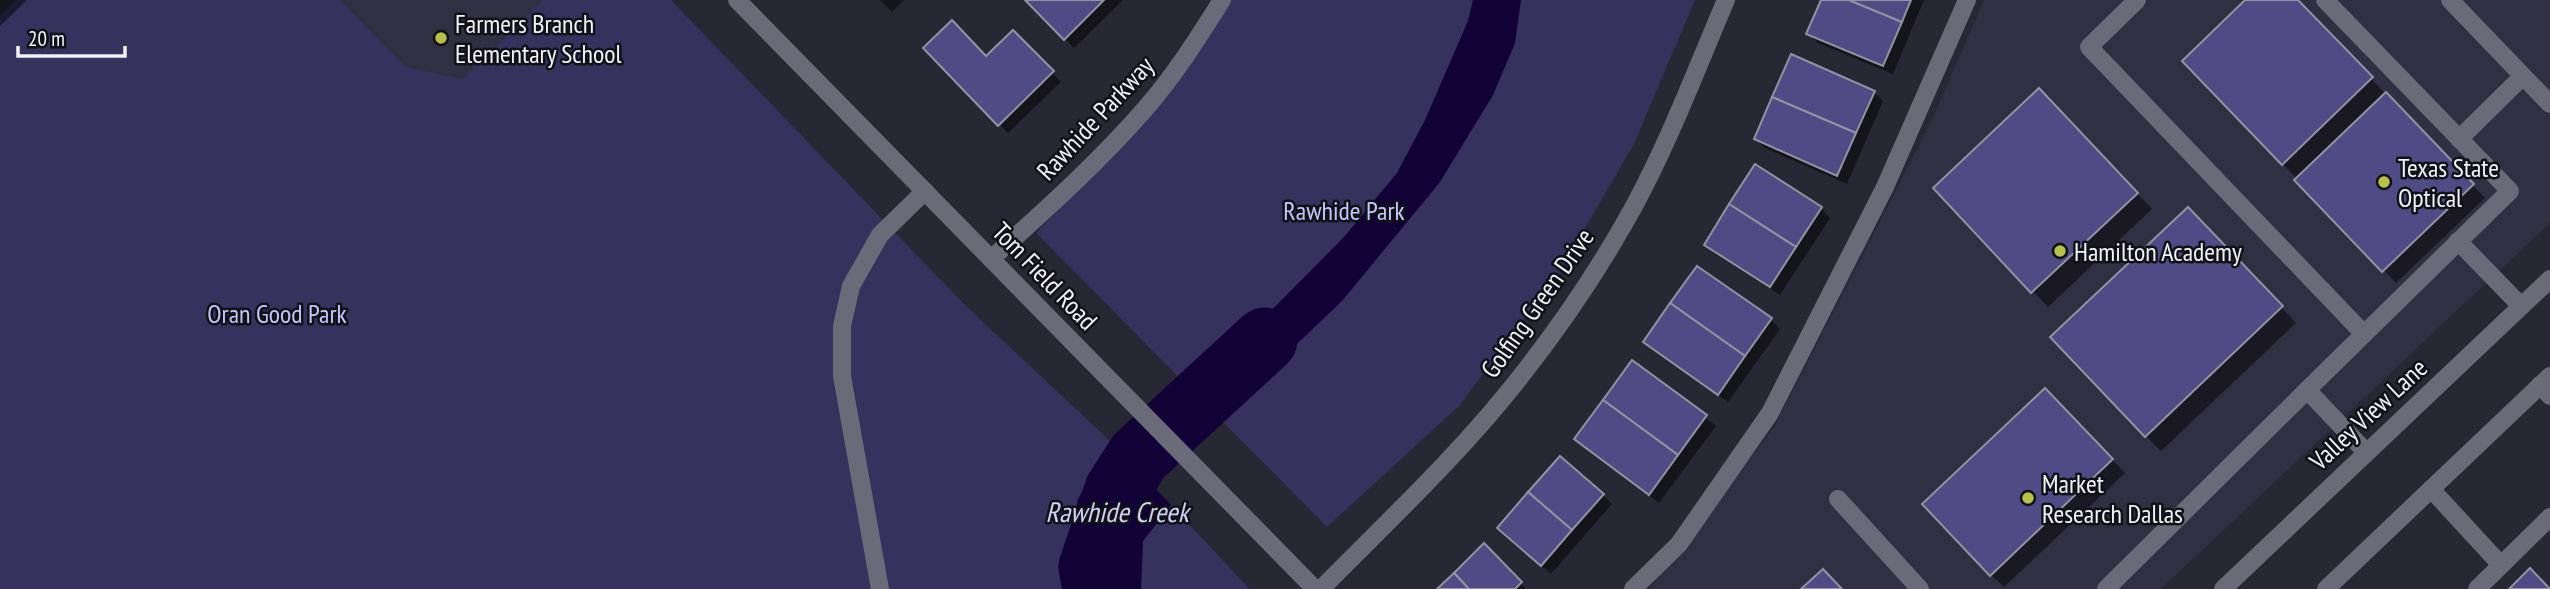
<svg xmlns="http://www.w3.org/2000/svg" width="2550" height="589" viewBox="0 0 2550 589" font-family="'PT Sans Narrow',sans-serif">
	<rect width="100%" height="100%" fill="#282734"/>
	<g fill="#313042">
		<polygon points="340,0 543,0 463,80 406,67"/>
		<polygon points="1984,0 2550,0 2550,223 2161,589 1649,589 1774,427 1930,124"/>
	</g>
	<g fill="#36315d">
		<polygon points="16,0 340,0 406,67 463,79 543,0 671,0 965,305 1111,442 1250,589 0,589 0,16"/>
		<polygon points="1228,0 1695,0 1634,144 1559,273 1459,406 1327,527 1036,233 1167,97"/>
	</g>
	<g fill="#110238">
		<polygon points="1473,0 1521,0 1515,43 1493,95 1440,182 1342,301 1219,418 1183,382 1257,325 1344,237 1397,173 1425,120 1468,21"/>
		<polygon points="1111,442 1171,505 1143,541 1141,589 1071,589 1071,543 1078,499"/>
	</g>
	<g fill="#0007">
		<polygon points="0,0 27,0 0,26"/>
		<polygon points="880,0 904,0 892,12"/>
		<polygon points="1027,0 1123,0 1074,48"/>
		<polygon points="1823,0 1924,0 1893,74 1818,43 1808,33"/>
		<polygon points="2247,0 2296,0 2485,198 2396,283 2185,61"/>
		<polygon points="1013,32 1061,82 1008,133 925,48 986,58"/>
		<polygon points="1874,92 1883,101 1847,184 1765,148 1756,139"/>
		<polygon points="2054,105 2152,209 2048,307 1935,188"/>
		<polygon points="1821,208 1830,218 1780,295 1715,254 1706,245"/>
		<polygon points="2203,224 2296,323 2161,451 2146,436"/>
		<polygon points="1698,268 1771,320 1780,329 1728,402 1655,351 1646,342"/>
		<polygon points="1632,363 1716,426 1659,503 1576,439"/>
		<polygon points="2058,403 2125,473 2004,587 1991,575"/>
		<polygon points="1603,495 1612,504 1551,574 1508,537"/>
		<polygon points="1484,546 1526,589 1440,589"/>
	</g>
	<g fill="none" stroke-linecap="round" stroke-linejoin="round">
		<polyline stroke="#110238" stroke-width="65" points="1095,589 1091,567 1117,490 1139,456 1265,340"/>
	</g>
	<g fill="#504a85" stroke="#9292a1" stroke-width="2">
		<polygon points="1025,0 1104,0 1064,40"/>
		<polygon points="1821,0 1849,0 1902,22 1883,66 1806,34"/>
		<polygon points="1849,0 1911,0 1902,22"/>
		<polygon points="2245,0 2298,0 2373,77 2282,165 2182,61"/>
		<polygon points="952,20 986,56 1013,30 1054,71 998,126 923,48"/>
		<polygon points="1791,54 1875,91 1856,133 1772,97"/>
		<polygon points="2039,88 2138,193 2031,293 1933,188"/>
		<polygon points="2386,92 2474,184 2382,272 2294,180"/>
		<polygon points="1772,97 1856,133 1837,176 1754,139"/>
		<polygon points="1755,164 1822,207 1796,247 1729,204"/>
		<polygon points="1729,204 1796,247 1770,287 1704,245"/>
		<polygon points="2188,207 2283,306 2145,437 2050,337"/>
		<polygon points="1697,266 1772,318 1745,356 1670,303"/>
		<polygon points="1670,303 1745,356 1718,395 1643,342"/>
		<polygon points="1632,360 1707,415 1678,455 1603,400"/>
		<polygon points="2045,388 2113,459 1990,576 1922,504"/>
		<polygon points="1603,400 1678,455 1649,495 1574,439"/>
		<polygon points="1560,456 1604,494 1572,530 1528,492"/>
		<polygon points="1528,492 1572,530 1541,566 1497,528"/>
		<polygon points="1484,543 1522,582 1515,589 1469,589 1454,573"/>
		<polygon points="2530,568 2550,589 2509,589"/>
		<polygon points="1823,569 1842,589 1801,589"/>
		<polygon points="1454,573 1469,589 1437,589"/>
	</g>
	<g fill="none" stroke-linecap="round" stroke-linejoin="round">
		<g stroke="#6a6a79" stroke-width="18">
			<polyline points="2137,0 2089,47 2364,334"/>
			<polyline points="2459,139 2523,76"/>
			<polyline points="2458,241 2521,306"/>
			<polyline points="2540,385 2550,396"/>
			<polyline points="2307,390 2510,191 2325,0"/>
			<polyline points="2431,489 2501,565"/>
			<polyline points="1838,499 1920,589"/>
			<polyline points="880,589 842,376 842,326 851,286 880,235 925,191"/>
			<polyline points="1633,589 1679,544 1770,413 1885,187 1967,0"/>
			<polyline points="2106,589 2307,390 2366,452"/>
			<polyline points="2477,589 2550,517"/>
		</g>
		<g stroke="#6a6a79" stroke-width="18">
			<polyline points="737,0 1315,589"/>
			<polyline points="2450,0 2550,104"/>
			<path d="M991 259C1044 211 1098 163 1145 109 1174 76 1198 38 1222 0"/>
			<path d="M1321 589C1389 520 1461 453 1521 376 1562 324 1601 266 1633 208 1669 142 1696 70 1726 0"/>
		</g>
		<g stroke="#6a6a79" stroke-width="18">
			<polyline points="2223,589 2550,279"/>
			<polyline points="2326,589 2550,376"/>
		</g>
	</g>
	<g fill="#b4c24a" stroke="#111117" stroke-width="2.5">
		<circle cx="441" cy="38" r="7"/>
		<circle cx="2384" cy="182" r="7"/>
		<circle cx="2060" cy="251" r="7"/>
		<circle cx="2028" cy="498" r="7"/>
	</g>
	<g text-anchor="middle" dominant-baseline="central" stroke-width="5" stroke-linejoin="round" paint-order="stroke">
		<g font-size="26" fill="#f2f2fa" stroke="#111117" text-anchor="start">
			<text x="455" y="23">Farmers Branch<tspan x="455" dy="30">Elementary School</tspan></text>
			<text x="2398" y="167">Texas State<tspan x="2398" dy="30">Optical</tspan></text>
			<text x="2074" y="251">Hamilton Academy</text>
			<text x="2042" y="483">Market<tspan x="2042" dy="30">Research Dallas</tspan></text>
		</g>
		<g font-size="26" fill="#f2f2fa" stroke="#111117">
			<text transform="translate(1095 118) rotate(-47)">Rawhide Parkway</text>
			<text transform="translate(1045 276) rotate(46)">Tom Field Road</text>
			<text transform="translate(1537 303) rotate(-55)">Golfing Green Drive</text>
			<text transform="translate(2368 414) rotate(-43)">Valley View Lane</text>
		</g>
		<g font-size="26" fill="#c7c6fc" stroke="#111117">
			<text x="1344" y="210">Rawhide Park</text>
			<text x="277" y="313">Oran Good Park</text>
		</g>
		<g font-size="28" font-style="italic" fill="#d0cff4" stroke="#111117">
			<text x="1117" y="511">Rawhide Creek</text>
		</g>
	</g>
	<path d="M18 46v10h107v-10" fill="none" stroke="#f2f2fa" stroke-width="3.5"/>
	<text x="28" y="46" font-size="21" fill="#f2f2fa" stroke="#111117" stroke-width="5" paint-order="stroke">20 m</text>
</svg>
